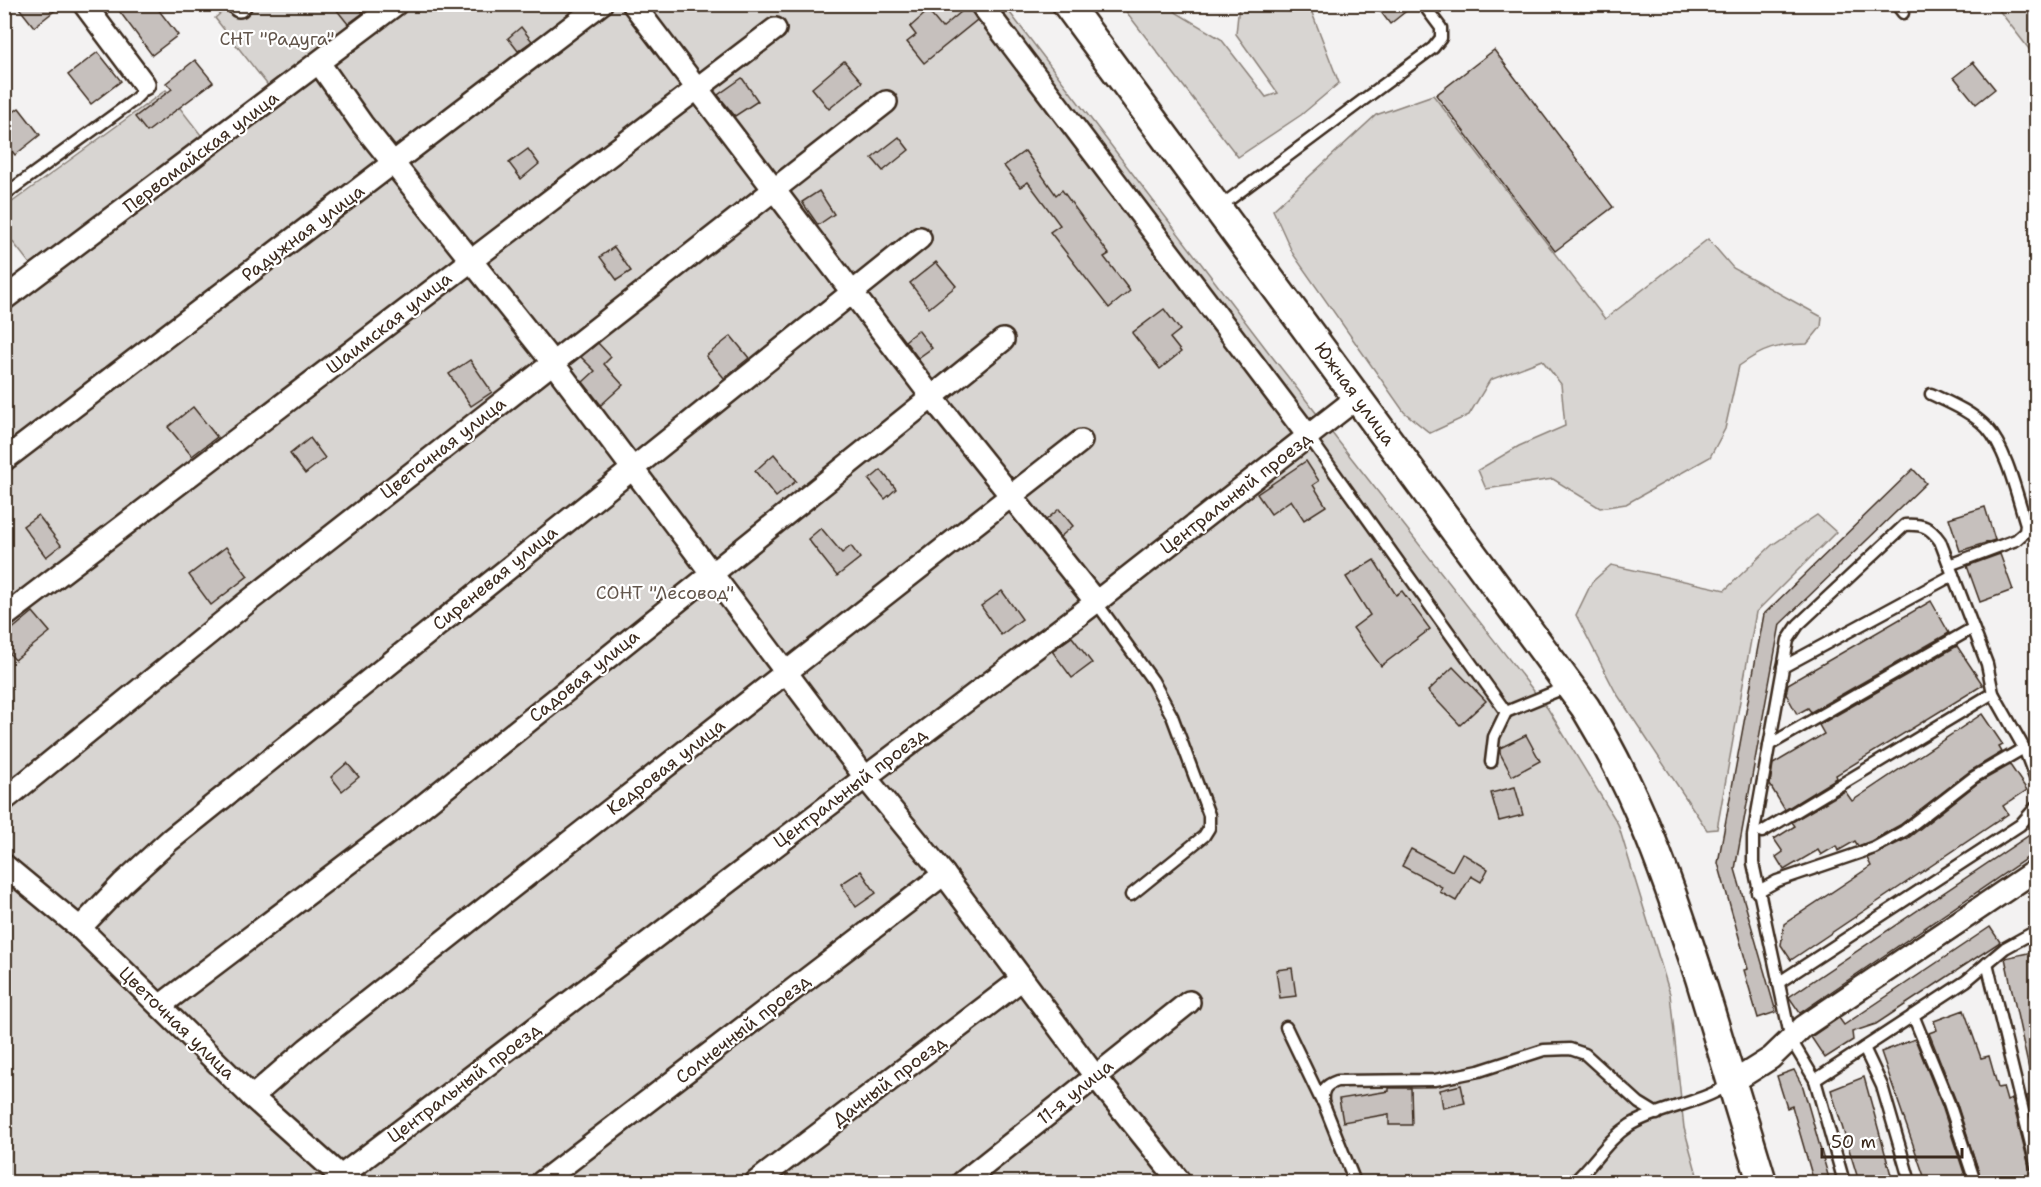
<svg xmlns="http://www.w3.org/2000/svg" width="2041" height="1187" viewBox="0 0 2041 1187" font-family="'Shantell Sans',sans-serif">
	<rect width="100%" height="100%" fill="#f3f2f2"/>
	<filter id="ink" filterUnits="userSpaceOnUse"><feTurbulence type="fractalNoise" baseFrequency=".0167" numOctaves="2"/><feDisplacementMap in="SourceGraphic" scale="12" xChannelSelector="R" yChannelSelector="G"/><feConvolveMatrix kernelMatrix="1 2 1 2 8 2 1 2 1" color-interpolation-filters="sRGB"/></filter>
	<g filter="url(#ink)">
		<g fill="#d8d5d2" stroke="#8a8078" stroke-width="1.5">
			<polygon points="216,5 1004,5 1270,354 1548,709 1618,824 1670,994 1684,1128 1699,1182 5,1182 4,290 34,269 5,232 4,208 166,90 204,139 270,88 215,18 222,12"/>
			<polygon points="1121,5 1169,5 1177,13 1221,39 1266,97 1278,93 1236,34 1239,5 1309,5 1339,83 1301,115 1238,157"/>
			<polygon points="1995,5 2036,5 2036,58"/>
			<path d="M1433 95 1605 319 1708 239 1733 268 1822 317 1821 327 1807 344C1777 345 1764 348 1739 366L1725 429 1710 457 1626 504 1600 508 1553 479 1486 489 1478 470 1519 446 1565 426 1561 384 1542 360 1490 380 1469 415 1430 433 1404 412 1293 254 1273 210 1376 115Z"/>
			<polygon points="1817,515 1836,532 1756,612 1717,829 1707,830 1615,691 1576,615 1592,582 1611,565 1725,590 1772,545"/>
		</g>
		<g fill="#c6c0bd" stroke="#3b2a1e" stroke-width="1.5">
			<polygon points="16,4 63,4 34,27"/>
			<polygon points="114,4 154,4 178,35 152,55"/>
			<polygon points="332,4 356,4 363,13 348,24"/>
			<polygon points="1375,4 1415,4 1390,24"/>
			<polygon points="968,6 977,20 924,63 907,42 916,35 910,27 928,11 942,28"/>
			<polygon points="521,27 532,41 518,51 508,38"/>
			<polygon points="1494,50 1613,207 1555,251 1436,95"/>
			<polygon points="98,52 121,81 91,104 68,75"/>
			<polygon points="195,60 213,82 147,132 135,117 172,89 166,83"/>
			<polygon points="844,61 862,82 829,109 812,88"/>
			<polygon points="1973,62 1995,89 1976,104 1954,77"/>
			<polygon points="742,78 758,101 735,116 718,95"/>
			<polygon points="19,108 40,135 15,155 4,141 4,119"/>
			<polygon points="899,137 909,150 883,171 872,158"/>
			<polygon points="528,149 539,164 521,179 509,163"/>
			<polygon points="1025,151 1056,195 1062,190 1109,254 1104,257 1130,291 1109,308 1050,232 1060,225 1028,182 1020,187 1004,166"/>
			<polygon points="819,191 834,214 818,225 802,202"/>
			<polygon points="614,247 631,271 617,280 600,257"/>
			<polygon points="936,262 956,286 929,308 910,283"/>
			<polygon points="1164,309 1180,330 1170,338 1181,352 1160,369 1132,333"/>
			<polygon points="918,330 932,348 918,358 905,341"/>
			<polygon points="731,336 749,358 724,378 706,356"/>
			<polygon points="598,343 611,357 604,364 623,385 601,405 583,382 595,371 581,357"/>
			<polygon points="470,360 492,392 471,406 449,374"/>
			<polygon points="193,407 217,437 192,456 168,427"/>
			<polygon points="310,438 325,458 305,474 290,454"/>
			<polygon points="774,454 796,481 776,497 755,471"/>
			<polygon points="1306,461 1319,481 1313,485 1326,506 1304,520 1291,500 1271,514 1257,494"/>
			<polygon points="1913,469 1926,483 1780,624 1735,869 1776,1012 1758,1018 1744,970 1748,969 1718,863 1764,614"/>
			<polygon points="881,470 896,489 885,499 869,480"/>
			<polygon points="1985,507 1995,540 1960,551 1949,518"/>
			<polygon points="1059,509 1073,526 1060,537 1046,520"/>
			<polygon points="38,515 61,545 46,557 23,526"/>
			<polygon points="821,528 842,553 851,546 860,558 837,576 808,539"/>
			<polygon points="226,547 248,576 211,605 189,575"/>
			<polygon points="2000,554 2013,590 1980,602 1967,566"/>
			<polygon points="1374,560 1396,595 1402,591 1430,629 1381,666 1353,628 1370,615 1346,577"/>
			<polygon points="1002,591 1022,619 1001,635 981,606"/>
			<polygon points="1931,601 1949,633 1811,712 1808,708 1797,714 1786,694 1788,684"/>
			<polygon points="33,612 50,632 15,660 4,647 4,636"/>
			<polygon points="1072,637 1092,663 1072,678 1052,651"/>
			<polygon points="1957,646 1983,685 1836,775 1837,778 1785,810 1770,785 1773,764 1824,734 1819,725"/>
			<polygon points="1453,667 1486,701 1460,725 1428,691"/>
			<polygon points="1982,714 2003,745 1999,747 2002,752 1970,771 1900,825 1871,841 1858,846 1855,841 1838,851 1836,846 1821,855 1818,850 1784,870 1776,857 1783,852 1774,839 1795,826 1792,822 1845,791 1852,801"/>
			<polygon points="1526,735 1540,761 1512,776 1500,753 1500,748"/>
			<polygon points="347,763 359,777 342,791 331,777"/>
			<polygon points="2010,765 2027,790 2003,806 2008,814 1791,960 1781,945 1784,924 1871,866 1867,858 1908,838 1978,783"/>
			<polygon points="1515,787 1523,815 1499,821 1491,793"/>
			<polygon points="2037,830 2037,851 1800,1013 1789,997"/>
			<polygon points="1411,849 1452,871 1462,853 1488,869 1481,882 1471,876 1456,901 1440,892 1442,887 1402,866"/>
			<polygon points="861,871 876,893 856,907 841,884"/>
			<polygon points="1990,927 2000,942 1876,1024 1852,1032 1853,1040 1825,1058 1811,1037 1839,1018 1844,1025"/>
			<polygon points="2037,951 2037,1074 2030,1074 2005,958"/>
			<polygon points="1292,968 1296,996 1280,998 1276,970"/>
			<polygon points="1964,1010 1981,1058 1989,1056 1998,1088 2003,1087 2007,1101 2012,1099 2033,1182 1982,1182 1956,1101 1929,1033 1937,1030 1934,1021"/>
			<polygon points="1915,1039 1942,1106 1967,1182 1926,1182 1881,1052"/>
			<polygon points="1794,1070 1803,1087 1830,1182 1814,1182 1792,1106 1787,1108 1777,1076"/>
			<polygon points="1864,1077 1893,1182 1859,1182 1831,1090"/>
			<polygon points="1461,1085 1465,1103 1443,1108 1440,1090"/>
			<polygon points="1389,1088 1411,1088 1412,1125 1389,1125 1389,1114 1343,1122 1339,1099 1389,1091"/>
			<polygon points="2037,1093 2037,1135 2027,1096"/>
		</g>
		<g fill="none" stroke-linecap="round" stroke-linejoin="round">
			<g stroke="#3b2a1e" stroke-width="15">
				<g id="lane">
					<polyline points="1896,4 1903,13"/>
					<polyline points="4,195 133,101 141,93 144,84"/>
					<polyline points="1218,208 1433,48 1441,38 1441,28 1423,4"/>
					<path d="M1931 394C1950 403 1972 412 1987 428 2007 450 2017 496 2026 524L2025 532 2016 540 1949 565"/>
					<polyline points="1309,437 1506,712 1494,737 1491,762"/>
					<polyline points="1096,602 1153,681 1172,716 1209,815 1209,828 1204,836 1131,895"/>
					<polyline points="1783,667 1953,575"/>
					<polyline points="1506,712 1569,686"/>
					<polyline points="1769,745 1973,628"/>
					<path d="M2036 780 2024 748 1993 693 1987 664 1940 541C1930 527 1923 524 1905 525L1798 625 1788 640 1753 836V863L1791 1040 1815 1080 1966 981 2005 948 2036 931"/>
					<polyline points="1762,832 1993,693"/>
					<polyline points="1757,892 1777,881 1874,848 1904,831 1974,777 2024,748"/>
					<polyline points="1987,963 2036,1165"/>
					<polyline points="1778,983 2020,825 2036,807"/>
					<polyline points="1913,1015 1949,1103 1975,1182"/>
					<polyline points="1286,1027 1321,1100"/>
					<polyline points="1864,1048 1882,1086 1910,1182"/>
					<polyline points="1815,1080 1844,1182"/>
					<path d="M1355 1182 1323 1102C1322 1090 1325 1085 1337 1081L1435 1080 1479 1071 1544 1050 1570 1049 1585 1054 1639 1103 1657 1114"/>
					<path d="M1574 1182C1594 1164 1607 1140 1630 1125 1660 1107 1697 1105 1730 1084"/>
				</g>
			</g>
			<g stroke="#3b2a1e" stroke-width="26">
				<g id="street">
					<polyline points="84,4 144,84"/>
					<polyline points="633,4 931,396 1096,602"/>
					<polyline points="981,4 1309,437"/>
					<polyline points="239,6 241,4"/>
					<polyline points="319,63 362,124 553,363 865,777 944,874 1095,1076 1180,1182"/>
					<polyline points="4,299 396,4"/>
					<polyline points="4,460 601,4"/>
					<polyline points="4,617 775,29"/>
					<polyline points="4,800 250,600 886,102"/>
					<polyline points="4,865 80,928 252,1097 347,1182"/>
					<polyline points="80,928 123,883 170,840 920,238"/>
					<polyline points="161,1005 404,821 1003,340"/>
					<polyline points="1733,1082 1771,1058 1803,1027 2036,870"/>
					<polyline points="252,1097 307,1049 507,891 1081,441"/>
					<polyline points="341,1176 1096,602 1358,397"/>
					<polyline points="542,1182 944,874"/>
					<polyline points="756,1182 1022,979"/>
					<polyline points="963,1182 1189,1002"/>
				</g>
			</g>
			<g stroke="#3b2a1e" stroke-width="33">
				<path id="secondary" d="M1067 4 1585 707C1639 795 1668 880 1700 978 1721 1046 1742 1114 1762 1182"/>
			</g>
			<use href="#lane" stroke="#fff" stroke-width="10"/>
			<use href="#street" stroke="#fff" stroke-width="21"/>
			<use href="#secondary" stroke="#fff" stroke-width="28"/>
		</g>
	</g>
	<g text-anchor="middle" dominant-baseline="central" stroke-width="4.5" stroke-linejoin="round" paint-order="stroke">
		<g font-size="18" fill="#62554b" stroke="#fff">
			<text x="277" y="39">СНТ "Радуга"</text>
			<text x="665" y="593">СОНТ "Лесовод"</text>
		</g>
		<g font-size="18" fill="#3b2a1e" stroke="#fff">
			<text transform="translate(201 152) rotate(-37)">Первомайская улица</text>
			<text transform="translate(303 233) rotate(-37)">Радужная улица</text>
			<text transform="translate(389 323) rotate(-38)">Шаимская улица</text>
			<text transform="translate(1355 394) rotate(54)">Южная улица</text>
			<text transform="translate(443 448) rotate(-38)">Цветочная улица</text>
			<text transform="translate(1236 493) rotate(-38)">Центральный проезд</text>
			<text transform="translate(495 578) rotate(-39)">Сиреневая улица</text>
			<text transform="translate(584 676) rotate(-39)">Садовая улица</text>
			<text transform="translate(666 767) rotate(-38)">Кедровая улица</text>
			<text transform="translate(850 788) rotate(-37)">Центральный проезд</text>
			<text transform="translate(177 1023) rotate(44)">Цветочная улица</text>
			<text transform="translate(743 1029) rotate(-38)">Солнечный проезд</text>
			<text transform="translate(889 1081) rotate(-37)">Дачный проезд</text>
			<text transform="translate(464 1083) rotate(-37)">Центральный проезд</text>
			<text transform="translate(1075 1092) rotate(-39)">11-я улица</text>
		</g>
	</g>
	<rect width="2041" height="1187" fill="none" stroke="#fff" stroke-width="24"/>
	<rect x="12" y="12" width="2017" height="1163" fill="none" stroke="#3b2a1e" stroke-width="2" filter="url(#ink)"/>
	<path d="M1822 1148v9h140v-9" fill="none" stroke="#3b2a1e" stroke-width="3"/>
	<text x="1831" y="1148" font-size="18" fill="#3b2a1e" stroke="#ffffff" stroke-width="4.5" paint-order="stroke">50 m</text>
</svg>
